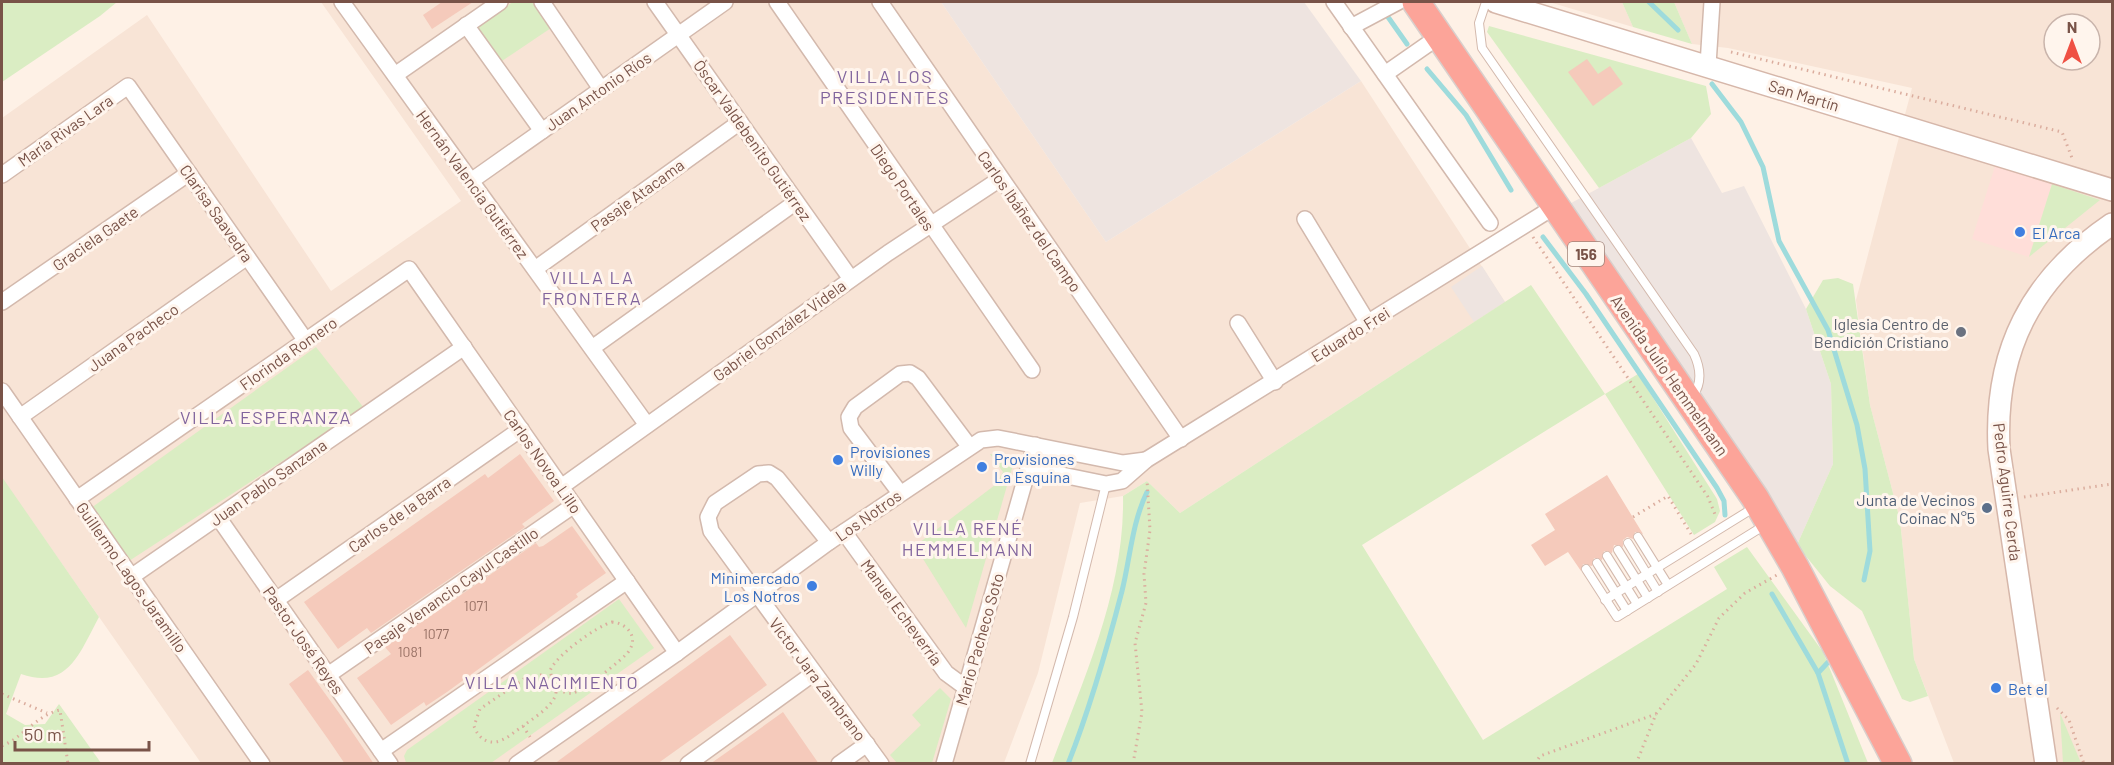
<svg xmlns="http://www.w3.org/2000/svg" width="2114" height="765" viewBox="0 0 2114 765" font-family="Barlow,sans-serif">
	<rect width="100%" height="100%" fill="#fef1e6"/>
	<g fill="#f8e4d6" fill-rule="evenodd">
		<polygon points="321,2 941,2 1106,242 1361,81 1505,302 1180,513 1147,481 1123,496 1080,503 1038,673 1004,763 201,763 2,478 2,118 147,15 331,291 461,201"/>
		<polygon points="1549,2 1622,2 1633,27"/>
		<path d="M1674 2H2112V763H1954L1914 659 1900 520 1870 405 1856 300 1912 88 1728 48 1692 44ZM2054 24H2090V60H2054Z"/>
	</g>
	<polygon fill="#ffded9" points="1995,166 2052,184 2029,257 1972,239"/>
	<g fill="#eee4e0">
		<polygon points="941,2 1304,2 1361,81 1106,242"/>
		<polygon points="1691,138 1722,193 1744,186 1806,309 1831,384 1833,464 1797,545 1562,208"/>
		<polygon points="1482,266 1505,302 1474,322 1451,287"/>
	</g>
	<g fill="#daedc3">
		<polygon points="2,2 117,2 100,16 2,82"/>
		<polygon points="513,2 532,2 551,28 502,61 477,26"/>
		<polygon points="1622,2 1674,2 1692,44 1633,27"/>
		<polygon points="1489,26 1706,86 1711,114 1691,138 1599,188 1487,32"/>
		<polygon points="2052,184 2100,200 2029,257"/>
		<polygon points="1838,278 1853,284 1870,405 1900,520 1914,659 1928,696 1910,702 1902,699 1862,611 1830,586 1797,545 1833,464 1831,384 1806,309 1823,280"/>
		<path d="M1531 285 1605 394 1638 374 1717 499 1720 511 1715 522 1694 535 1605 394 1362 545 1483 740 1727 589 1714 567 1747 547 1823 652 1868 763H1052C1084 678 1125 589 1123 496L1147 481 1180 513Z"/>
		<polygon points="316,347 364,408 129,561 91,508"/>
		<polygon points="990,454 1013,457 1013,465 966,628 915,546 995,485 1003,472"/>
		<path d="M2 477 99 617C80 652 68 691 21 674L6 714 25 725 45 724 59 704 101 763H2Z"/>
		<polygon points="619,599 654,648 491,763 406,763 404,756 407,750"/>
		<polygon points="940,688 951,699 932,763 897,763 890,755 921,725 912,715"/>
		<polygon points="2060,713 2081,763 2063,763"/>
	</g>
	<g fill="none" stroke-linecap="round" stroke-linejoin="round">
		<g stroke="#9edbdc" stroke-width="5">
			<polyline points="1649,2 1678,30"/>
			<polyline points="1388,17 1407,44"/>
			<polyline points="1427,69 1466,115 1511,190"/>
			<polyline points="1712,84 1741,122 1763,167 1779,241 1828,330 1857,425 1865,469 1870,551 1864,580"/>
			<polyline points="1543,237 1586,294 1717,488 1724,501 1725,515"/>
			<polyline points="1772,594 1818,673"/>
			<polyline points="1832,658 1818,673 1848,764"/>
			<path d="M1068 764C1090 708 1107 649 1122 591 1130 559 1132 523 1147 492"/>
		</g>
	</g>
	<g fill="#f5cabb">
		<polygon points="442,2 473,2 432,29 423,15"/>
		<polygon points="1587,59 1598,74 1610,66 1623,84 1593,106 1568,72"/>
		<polygon points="520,454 554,501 522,524 525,527 371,633 367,628 338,649 304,602 485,474 488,478"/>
		<polygon points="1607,475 1643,534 1635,532 1633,539 1627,537 1623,540 1623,547 1614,545 1612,553 1604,551 1602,560 1594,558 1592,566 1583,564 1581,571 1568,552 1545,566 1531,545 1555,530 1545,514"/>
		<polygon points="572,526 606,573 576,594 578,597 447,692 426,706 424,702 391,725 357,678 391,654 385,647 536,543 539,547 543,546"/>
		<polygon points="730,635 767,685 657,764 554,764"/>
		<polygon points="308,670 342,717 374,764 345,764 328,739 289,684"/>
		<polygon points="783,712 819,764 710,764 737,745"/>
	</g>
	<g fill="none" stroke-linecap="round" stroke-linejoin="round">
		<g stroke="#d3b9ad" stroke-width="10">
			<g id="lane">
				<path d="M1486 2 1479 23 1482 48 1694 354C1701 369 1702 383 1693 396"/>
				<polyline points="1638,537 1668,585"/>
				<polyline points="1628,543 1658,592"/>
				<polyline points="1618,550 1648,598"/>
				<polyline points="1607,556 1637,604"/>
				<polyline points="1597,563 1627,611"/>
				<polyline points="1586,569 1617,617 1765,525"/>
				<polyline points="1605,600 1755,507"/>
				<polyline points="1030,764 1073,617 1106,484"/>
			</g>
		</g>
		<g stroke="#d3b9ad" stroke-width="18">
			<g id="street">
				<polyline points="342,2 647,425"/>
				<polyline points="542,2 601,89"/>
				<polyline points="655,2 851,279"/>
				<polyline points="777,2 1032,370"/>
				<polyline points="880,2 1181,439"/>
				<polyline points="1334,2 1490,223"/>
				<polyline points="466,25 542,131"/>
				<polyline points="1351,27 1398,2"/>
				<polyline points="1708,65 1712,2"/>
				<polyline points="1385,74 1441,35"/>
				<polyline points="395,75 500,2"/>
				<polyline points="2,175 128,86 306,341"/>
				<polyline points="471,181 725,2"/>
				<polyline points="1305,219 1368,323"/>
				<polyline points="535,269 740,122"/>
				<polyline points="2,302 189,173"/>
				<polyline points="1238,323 1275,382"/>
				<polyline points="592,348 796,202"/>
				<polyline points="2,391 262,764"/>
				<polyline points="20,417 247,257"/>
				<polyline points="1028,468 1106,484 1122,481 1146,460 1554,207"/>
				<polyline points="561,487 888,253 1000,179"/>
				<polyline points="900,493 851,428 849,417 855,407 900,374 910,373 918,378 969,446"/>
				<polyline points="77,499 409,269 677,653"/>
				<polyline points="218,517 390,764"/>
				<polyline points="844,532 946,673 965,687"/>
				<polyline points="829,542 777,478 769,473 758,474 715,503 708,517 711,531 881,764"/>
				<polyline points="131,577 464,347"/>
				<polyline points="276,600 521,429"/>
				<polyline points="328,675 574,505"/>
				<polyline points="381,751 627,581"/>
				<polyline points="517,764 677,653 829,542 981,440 998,438 1123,463 1146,460"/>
				<polyline points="688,764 814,673"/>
				<polyline points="839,764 867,744"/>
				<polyline points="944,764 1035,445"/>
			</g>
		</g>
		<g stroke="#d6b7aa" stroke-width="24">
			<g id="secondary">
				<polyline points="1496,2 2112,190"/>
				<path d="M2046 764 1999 449C1994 351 2031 279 2112 224"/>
			</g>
		</g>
		<g stroke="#d9cfcc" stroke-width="30">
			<polyline id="highway" points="1416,2 1755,498 1795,567 1898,764"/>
		</g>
		<g stroke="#dbad9e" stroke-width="3" stroke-dasharray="1.5 4.5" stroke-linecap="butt">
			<polyline points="1731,52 2062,132 2072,158"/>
			<polyline points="1533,237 1708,497 1716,517"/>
			<polyline points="2024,497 2112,484"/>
			<polyline points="1633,517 1668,496 1691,534"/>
			<path d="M612 622C626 623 639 636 629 651 624 659 582 691 573 693 566 694 561 691 555 688L550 671C555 656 597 626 612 622Z"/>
			<path d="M541 675C577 692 539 714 523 726 515 731 505 741 495 742 484 743 477 735 474 726L480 709 528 676Z"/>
			<polyline points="2,694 47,713"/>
			<polyline points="2057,708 2069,720 2084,764"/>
			<polyline points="523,726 530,737"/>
			<path d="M2 746C23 737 37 715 60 710L68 764"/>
			<polyline points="1133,764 1142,712 1135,643 1146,603 1144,574 1150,530 1147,480"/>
			<polyline points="1535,764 1540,756 1656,714"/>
			<polyline points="1636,764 1656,714 1696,664 1719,618 1745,593 1777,575"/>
		</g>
		<use href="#lane" stroke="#fff" stroke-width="8"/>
		<use href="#street" stroke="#fff" stroke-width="15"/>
		<use href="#secondary" stroke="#fff" stroke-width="21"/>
		<use href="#highway" stroke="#fca499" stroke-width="27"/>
	</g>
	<g fill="#3f7fe0" stroke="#fff5ed" stroke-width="2">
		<circle cx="2020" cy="232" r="6"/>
		<circle cx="838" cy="460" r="6"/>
		<circle cx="982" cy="467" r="6"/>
		<circle cx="812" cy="586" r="6"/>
		<circle cx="1996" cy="688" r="6"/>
	</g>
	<circle fill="#6b7280" stroke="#fff5ed" stroke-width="2" cx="1961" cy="332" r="6"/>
	<circle fill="#5c6f8a" stroke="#fff5ed" stroke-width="2" cx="1987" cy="508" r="6"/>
	<g text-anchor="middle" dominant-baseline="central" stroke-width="6" stroke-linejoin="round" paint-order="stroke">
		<g font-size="14" fill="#987165">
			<text x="476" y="605">1071</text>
			<text x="436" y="633">1077</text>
			<text x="410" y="651">1081</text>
		</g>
		<rect fill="#fff5ed" stroke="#a1847a" stroke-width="1.5" x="1568" y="242" width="36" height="24" rx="4.5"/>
		<g font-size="15" font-weight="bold" fill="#795348">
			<text x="1586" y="254">156</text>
		</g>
		<g font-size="16" fill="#795348" stroke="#fff5ed">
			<text transform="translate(598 91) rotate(-35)">Juan Antonio Ríos</text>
			<text transform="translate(1804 95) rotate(17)">San Martín</text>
			<text transform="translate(65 130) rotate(-35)">María Rivas Lara</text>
			<text transform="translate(753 140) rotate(55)">Òscar Valdebenito Gutiérrez</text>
			<text transform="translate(473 184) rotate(54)">Hernán Valencia Gutiérrez</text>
			<text transform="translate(903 187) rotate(56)">Diego Portales</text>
			<text transform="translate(637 195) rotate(-36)">Pasaje Atacama</text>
			<text transform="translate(217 213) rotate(55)">Clarisa Saavedra</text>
			<text transform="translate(1030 221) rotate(55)">Carlos Ibáñez del Campo</text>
			<text transform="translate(95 238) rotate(-35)">Graciela Gaete</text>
			<text transform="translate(779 330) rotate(-36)">Gabriel González Videla</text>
			<text transform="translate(1350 334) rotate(-32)">Eduardo Frei</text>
			<text transform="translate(133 337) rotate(-35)">Juana Pacheco</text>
			<text transform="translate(288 353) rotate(-35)">Florinda Romero</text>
			<text transform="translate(1670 375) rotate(55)">Avenida Julio Hemmelmann</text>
			<text transform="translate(543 461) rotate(55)">Carlos Novoa Lillo</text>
			<text transform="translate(268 482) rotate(-35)">Juan Pablo Sanzana</text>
			<text transform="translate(2008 492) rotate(83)">Pedro Aguirre Cerda</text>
			<text transform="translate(399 514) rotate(-35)">Carlos de la Barra</text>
			<text transform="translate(868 515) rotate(-35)">Los Notros</text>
			<text transform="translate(132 577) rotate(55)">Guillermo Lagos Jaramillo</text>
			<text transform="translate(451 590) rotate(-35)">Pasaje Venancio Cayul Castillo</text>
			<text transform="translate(902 612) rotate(54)">Manuel Echeverría</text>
			<text transform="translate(979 639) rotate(-74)">Mario Pacheco Soto</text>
			<text transform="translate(304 640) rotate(55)">Pastor José Reyes</text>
			<text transform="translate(818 679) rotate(53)">Víctor Jara Zambrano</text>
		</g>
		<g font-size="16" fill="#366cbe" stroke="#fff5ed" text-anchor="start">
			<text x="2032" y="232">El Arca</text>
			<text x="850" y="451">Provisiones<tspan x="850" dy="18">Willy</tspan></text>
			<text x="994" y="458">Provisiones<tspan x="994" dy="18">La Esquina</tspan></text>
			<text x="800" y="577" text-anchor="end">Minimercado<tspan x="800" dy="18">Los Notros</tspan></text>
			<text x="2008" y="688">Bet el</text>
		</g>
		<g font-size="16" fill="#5b616d" stroke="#fff5ed" text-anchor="end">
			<text x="1949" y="323">Iglesia Centro de<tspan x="1949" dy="18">Bendición Cristiano</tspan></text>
		</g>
		<g font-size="16" fill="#4e5e75" stroke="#fff5ed" text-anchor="end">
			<text x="1975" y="499">Junta de Vecinos<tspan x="1975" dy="18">Coinac N°5</tspan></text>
		</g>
		<g font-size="18" letter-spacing="1.5" fill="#81649d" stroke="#fff5ed">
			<text x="885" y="76">VILLA LOS<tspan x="885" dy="21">PRESIDENTES</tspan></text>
			<text x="592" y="277">VILLA LA<tspan x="592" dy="21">FRONTERA</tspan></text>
			<text x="266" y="417">VILLA ESPERANZA</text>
			<text x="968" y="528">VILLA RENÉ<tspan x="968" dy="21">HEMMELMANN</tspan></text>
			<text x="552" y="682">VILLA NACIMIENTO</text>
		</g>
	</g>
	<rect width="2114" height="765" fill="none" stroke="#795348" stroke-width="6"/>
	<g transform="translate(2072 42)"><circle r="28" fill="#fff5ed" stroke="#c9b4ab" stroke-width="1.5"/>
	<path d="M0-4.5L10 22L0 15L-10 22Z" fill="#ef5043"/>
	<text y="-9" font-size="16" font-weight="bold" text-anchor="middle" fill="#795348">N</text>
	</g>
	<path d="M15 741v9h134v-9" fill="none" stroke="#795348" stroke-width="3"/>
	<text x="24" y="741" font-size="18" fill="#795348" stroke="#fff5ed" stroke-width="4.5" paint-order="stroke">50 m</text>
</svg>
